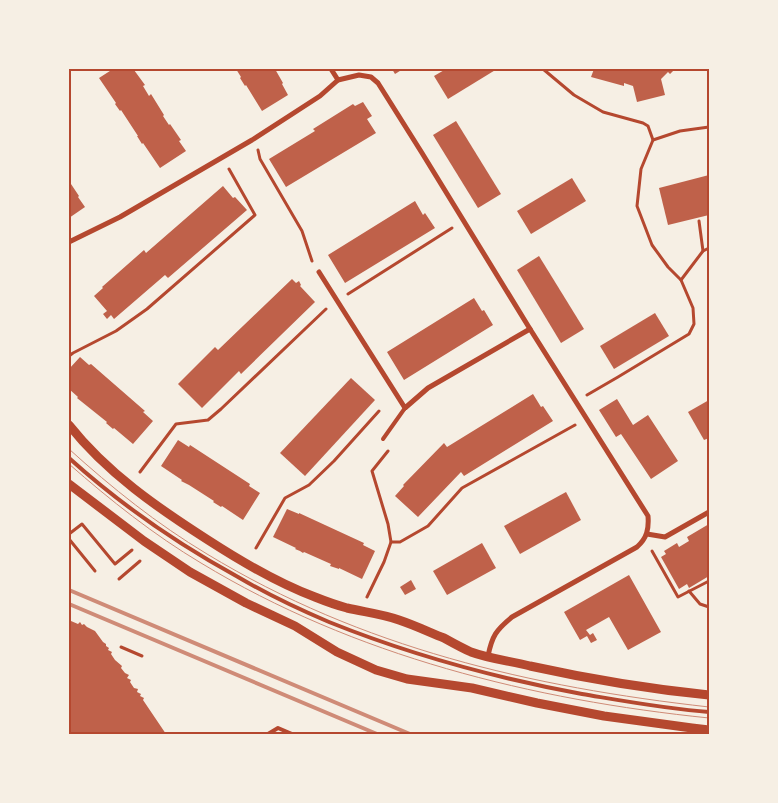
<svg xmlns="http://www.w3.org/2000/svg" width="778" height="803" viewBox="0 0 778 803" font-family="Commissioner,sans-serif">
	<rect width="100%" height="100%" fill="#f6efe4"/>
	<g fill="#bf614a">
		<polygon points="113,69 131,69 133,71 134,70 145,85 143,86 149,96 151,94 164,115 163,116 169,125 170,124 181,140 179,141 186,151 160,168 143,143 142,144 137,136 138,136 121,110 120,111 115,104 116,103 99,78"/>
		<polygon points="236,69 275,69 283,83 282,84 288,95 262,111 246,85 245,86 240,78 241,77"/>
		<polygon points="392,69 403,69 395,74"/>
		<polygon points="446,69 497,69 448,99 434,76"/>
		<polygon points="594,69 675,69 670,74 668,72 661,79 665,95 637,102 633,86 624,83 624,86 591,77"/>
		<polygon points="363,102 372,116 367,119 376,133 286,187 269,159 315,131 313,129 353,104 355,106"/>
		<polygon points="456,121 501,194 478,208 433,135"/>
		<polygon points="709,175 709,215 668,225 659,188"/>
		<polygon points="572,178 586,201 531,234 517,211"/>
		<polygon points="69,181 79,196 78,197 85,207 69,218"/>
		<polygon points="223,186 233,198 235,197 247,210 168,278 165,275 114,319 111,315 107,319 103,314 107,311 94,296 103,288 102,287 144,250 146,253"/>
		<polygon points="415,201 423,215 425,213 435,228 345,283 328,255"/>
		<polygon points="539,256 584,329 561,343 517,270"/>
		<polygon points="292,279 296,283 299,281 301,285 300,286 315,302 241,374 239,371 202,408 178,384 215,347 218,350"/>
		<polygon points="474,298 482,311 484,310 493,325 404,380 387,352"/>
		<polygon points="655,313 669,336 614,369 600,346"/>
		<polygon points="80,357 89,365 91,364 145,411 143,412 153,421 133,444 114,428 113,429 106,423 107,422 77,398 78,397 69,389 69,369"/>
		<polygon points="351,378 375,400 305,476 280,453"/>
		<polygon points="533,394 541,407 543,406 553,421 464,476 461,472 418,517 395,496 404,486 403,485 444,443 447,447"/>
		<polygon points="617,399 633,425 648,415 678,461 651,479 621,434 616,437 599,410"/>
		<polygon points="709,400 709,438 704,440 688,412"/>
		<polygon points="178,440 189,447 190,445 250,484 249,486 260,493 243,520 222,506 221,507 213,502 214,501 189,485 181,481 182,480 161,466"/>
		<polygon points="566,492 581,520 520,554 504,526"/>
		<polygon points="287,509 299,514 299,513 364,543 363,545 375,551 362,579 339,568 339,569 330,566 331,564 304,552 303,553 300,551 295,549 296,548 273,537"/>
		<polygon points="709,524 709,576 689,588 687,584 679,589 661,557 666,554 664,551 677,543 679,547 689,541 687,537"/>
		<polygon points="482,543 496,568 447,595 433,571"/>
		<polygon points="629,575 661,632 628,650 609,617 586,630 590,635 593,633 597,640 591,643 587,636 580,640 564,612"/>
		<polygon points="411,580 416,589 405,595 400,587"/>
		<polygon points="69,617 71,621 78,624 80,622 82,625 84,624 87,627 95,631 103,642 106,644 106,646 109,648 108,650 112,652 111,654 115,660 122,666 121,668 125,673 129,675 127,678 131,680 130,682 134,688 138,689 137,692 141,694 140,696 144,698 143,700 166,734 69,734"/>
	</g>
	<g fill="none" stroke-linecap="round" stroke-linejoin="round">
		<g stroke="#b5482f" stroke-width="3">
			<polyline points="543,69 574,95 603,112 643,123 648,126 653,140 680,131 709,127"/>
			<polyline points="258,150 260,159 302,231 312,261"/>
			<polyline points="699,221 703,251"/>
			<polyline points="681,280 703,251 709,248"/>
			<polyline points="348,294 452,228"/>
			<polyline points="69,356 73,353 116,331 147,309 255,215 229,169"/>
			<polyline points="587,395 618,377 689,334 694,324 693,308 681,280 668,267 652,245 637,206 641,169 653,140"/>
			<polyline points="140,472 176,424 208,420 221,409 326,309"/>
			<polyline points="69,534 82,524 115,564 132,550"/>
			<polyline points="69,539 95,571"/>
			<polyline points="391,542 400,542 428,526 462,488 575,425"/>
			<polyline points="256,548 285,498 309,485 334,461 379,411"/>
			<polyline points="652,551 678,597 709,581"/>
			<polyline points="119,579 140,561"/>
			<polyline points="689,591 700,604 709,607"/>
			<polyline points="367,597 384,562 391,542 388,524 372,471 388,451"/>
			<polyline points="121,647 142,656"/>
		</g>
		<g stroke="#b5482f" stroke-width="4">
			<polyline points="383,439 405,408"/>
			<path d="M69 458C121 505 176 543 238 577 267 594 298 609 329 622 411 655 496 678 582 694 624 701 667 709 709 712"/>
			<polyline points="268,734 278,728 292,734"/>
		</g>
		<g stroke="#b5482f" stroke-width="5">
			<polyline points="331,69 338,80"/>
			<path d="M69 242 120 217 252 140 320 96 338 80 359 75 371 77 378 83 422 153 530 329 648 516C649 529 647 538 637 547L512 617C496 630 492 636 488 656"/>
			<polyline points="319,272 405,408 428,388 530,329"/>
			<polyline points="647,534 665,537 709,512"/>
		</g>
		<g stroke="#b5482f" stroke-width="9">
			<path d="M69 425C107 473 158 508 208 540 242 562 277 583 315 597 325 601 336 605 347 608 364 612 382 614 399 620 414 625 429 632 444 638 453 643 462 648 471 652 490 659 511 661 530 666 589 679 649 689 709 695"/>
			<polyline points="69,484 144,541 190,572 246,603 295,626 337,652 376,670 407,679 472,688 537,703 604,716 692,728 709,730"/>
		</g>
		<g stroke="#cf8b77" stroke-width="1">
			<path d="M69 449C112 488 157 524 207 554 362 648 531 687 709 707"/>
			<path d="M69 464C110 500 154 535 201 563 354 656 533 700 709 718"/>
		</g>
		<g stroke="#cf8b77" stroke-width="4">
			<polyline points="69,590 410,734"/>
			<polyline points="69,604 377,734"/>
		</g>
	</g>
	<rect width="778" height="803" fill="none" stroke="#f6efe4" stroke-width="140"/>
	<rect x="70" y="70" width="638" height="663" fill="none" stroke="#b5482f" stroke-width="2"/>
</svg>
